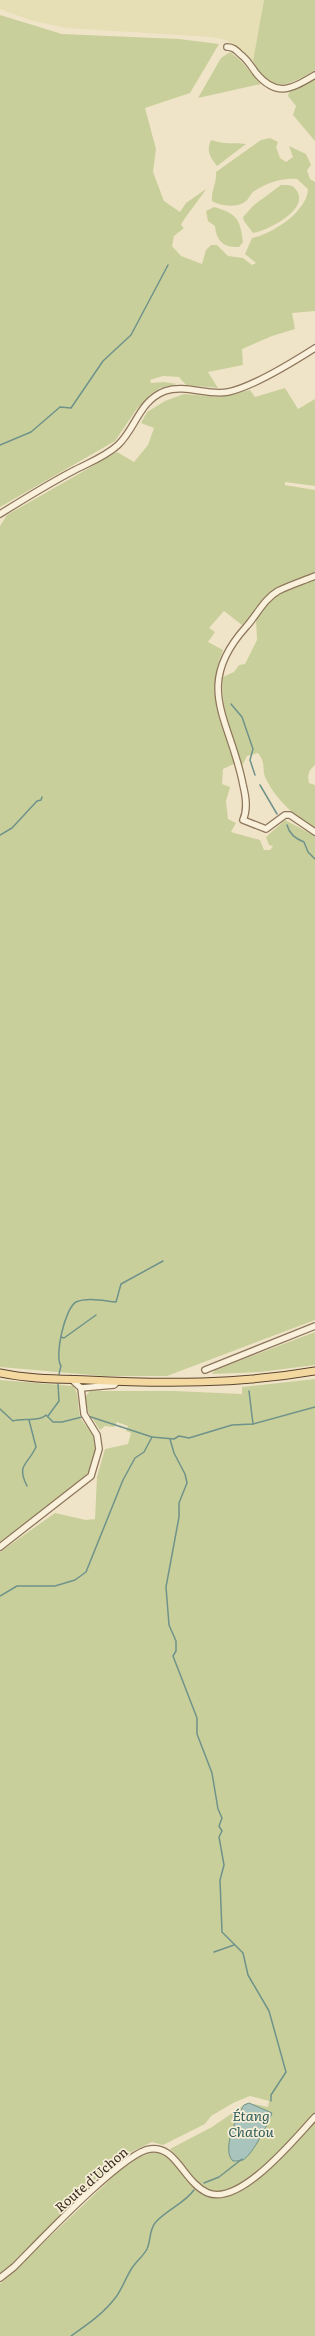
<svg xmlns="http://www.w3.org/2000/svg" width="315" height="2336" viewBox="0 0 315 2336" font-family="Literata,serif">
	<rect width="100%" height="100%" fill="#f0e4c8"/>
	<polygon fill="#e6deb5" points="0,0 264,0 253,61 226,40 212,37 67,28 33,21 5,11 0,9"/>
	<g fill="#c9cf9b">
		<path d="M264 0H315V70C304 77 281 91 268 82 262 78 257 67 253 61Z"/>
		<path d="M0 15 62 34 179 39 219 44 190 93 145 108 156 149 153 172 164 201 180 212 186 203 206 189C200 199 184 218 181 225L184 228 174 236 172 246 181 256 202 264 206 250 211 245H217L228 256 243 258 252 265 256 263 245 254 252 238C272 234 307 212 308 189L297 179C282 178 266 183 253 192 250 195 248 200 245 202 237 208 220 206 212 201 211 191 217 182 216 172L261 140 270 138 278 142 276 147 280 158 286 162 293 157 289 146 306 154 311 165 307 170 310 179 315 182V311L292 313 295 329 272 336 242 349 243 365 208 372 218 388 186 385 179 377 163 376 150 380 151 383 164 382 177 384 160 388 151 394 136 410 115 441 0 507Z"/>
		<polygon points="230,52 240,60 261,84 198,98 221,58"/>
		<polygon points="315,77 315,141 293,115 296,106 288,96 289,92"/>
		<path d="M211 140C227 145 231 142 246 144L217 166C210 157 206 151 211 140Z"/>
		<path d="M281 185C288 185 293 184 297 191 309 210 268 230 253 233L244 221 243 217 254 205Z"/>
		<path d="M214 207C237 214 240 218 243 242L239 247C224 248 216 241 215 226L208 221 206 211Z"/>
		<path d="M285 388 298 409 315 399V486L285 482V485L315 490V572L279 588 242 625 224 611 209 628 215 632 208 642 223 650C212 676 212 702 223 728 228 740 233 750 236 763L223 769 222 784 230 787 226 801 228 819 236 823 231 832 260 840 264 850H270L273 846 269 845 266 837 285 820 315 836V1320L167 1376H103L0 1367V526L7 515 117 452 134 462 148 445 154 428 141 423 147 412 165 401 184 394 219 397 250 390 255 397Z"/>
		<path d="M315 579V765C309 770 307 775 309 783L315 785V829C296 817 276 800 266 779 261 769 267 765 258 753L247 756 242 766C234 733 220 713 223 677L234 672 239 665 245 664 257 640 256 618 263 607 279 594Z"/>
		<polygon points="315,1332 315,1365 260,1372 212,1374 215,1370"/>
		<path d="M315 1379V2336H0V2284L118 2172C133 2161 155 2142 172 2160 179 2168 183 2178 191 2185 196 2190 203 2194 209 2197L210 2191 201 2186 170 2149 212 2127 244 2105 237 2116 242 2160C255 2149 266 2130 272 2113L249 2103 268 2107 269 2101 250 2096 235 2102 211 2116 205 2124 163 2145 152 2142 129 2153 93 2181 15 2262 0 2274V1552L55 1513 86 1520 95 1519 97 1477 105 1449 128 1444 131 1433 126 1431 128 1426 117 1422 114 1427 105 1426 100 1430 88 1412 85 1397 90 1391H174L242 1394V1387Z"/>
		<path d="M0 1380 73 1386C81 1396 76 1408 81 1419 84 1424 90 1429 93 1434 102 1448 92 1469 82 1480L0 1543Z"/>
	</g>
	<path fill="#a9c4bc" stroke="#6f938a" d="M249 2103 272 2113C268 2124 253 2154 243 2160 240 2161 236 2161 233 2161 221 2150 237 2116 244 2105Z"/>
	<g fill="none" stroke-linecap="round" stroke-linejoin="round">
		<g stroke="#6f938a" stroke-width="1.5">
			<polyline points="0,445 31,432 60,407 71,408 103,361 131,335 168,265"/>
			<polyline points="231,704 242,717 253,749 250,760 255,775"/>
			<polyline points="260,785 277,814"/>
			<path d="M287 825C289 833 296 839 304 842L308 852 315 859"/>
			<polyline points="0,835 12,828 37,801 41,800 42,797"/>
			<polyline points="61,1337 64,1338 96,1315"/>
			<path d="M59 1374 61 1366C54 1356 65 1308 76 1302 88 1297 104 1301 116 1302L121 1284 163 1261"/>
			<polyline points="249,1391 253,1424"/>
			<path d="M0 1409 13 1421C22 1418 39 1422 46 1415L53 1422H62L82 1417"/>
			<polyline points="48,1416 59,1401 58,1384"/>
			<polyline points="88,1416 152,1437 174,1439 179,1436 189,1438 232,1425 253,1424 315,1407"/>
			<polyline points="170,1439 174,1453 185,1474 187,1483 179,1503 179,1517 166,1587 169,1625 176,1641 176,1651 173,1656 197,1718 197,1734 212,1773 218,1809 222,1818 219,1826 222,1831 219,1837 224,1865 220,1880 222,1932 243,1953 248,1975 269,2011 286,2072 271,2095 271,2101"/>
			<path d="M27 1486C16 1464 28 1465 36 1447L29 1420"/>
			<polyline points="0,1596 17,1586 55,1586 75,1580 86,1572 123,1480 135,1458 144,1452 152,1437"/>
			<polyline points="214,1952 234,1945"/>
			<polyline points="204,2183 219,2177 242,2159"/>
			<path d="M71 2336C88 2324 103 2314 116 2297 122 2289 126 2277 132 2268 136 2262 144 2255 147 2249 151 2240 149 2231 155 2223 165 2211 185 2203 194 2190"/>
		</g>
		<g stroke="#8d765c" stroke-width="8">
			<g id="minor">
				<path d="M227 47C233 47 236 50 240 54 247 59 251 66 256 73 277 98 291 89 315 75"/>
				<path d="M0 514C24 499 48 484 73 471 88 463 105 457 118 445 136 428 139 401 165 391 186 384 207 396 228 392 253 387 293 362 315 348"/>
				<path d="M315 576C303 581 290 585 278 591 264 599 257 615 246 627 192 687 231 720 243 785 246 797 248 809 243 820L266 829 285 815H290L315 832"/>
				<polyline points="205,1370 315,1326"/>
				<polyline points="71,1379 81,1388"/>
				<polyline points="0,1547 91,1476 99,1449 97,1435 84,1414 81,1388 114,1385 117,1382"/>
				<path d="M0 2278 14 2267C37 2244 123 2152 150 2149 164 2147 172 2156 180 2166 188 2176 196 2188 208 2193 241 2206 296 2137 315 2117"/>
			</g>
		</g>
		<g stroke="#5b4430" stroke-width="9">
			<path id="major" d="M0 1373C28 1379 59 1379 88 1380 164 1384 240 1384 315 1371"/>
		</g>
		<use href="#minor" stroke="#faf1dc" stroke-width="5.5"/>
		<use href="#major" stroke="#f3d9a0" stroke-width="7"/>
	</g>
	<g text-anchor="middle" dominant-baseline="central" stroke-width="3.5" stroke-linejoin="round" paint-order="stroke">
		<g font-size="13" fill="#3d2e20" stroke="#f7eed8">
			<text transform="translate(91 2179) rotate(-41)">Route d'Uchon</text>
		</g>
		<g font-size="14" font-style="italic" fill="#2f5d5a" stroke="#f7eed8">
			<text x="251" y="2115">Étang<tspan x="251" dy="16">Chatou</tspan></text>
		</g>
	</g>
</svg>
